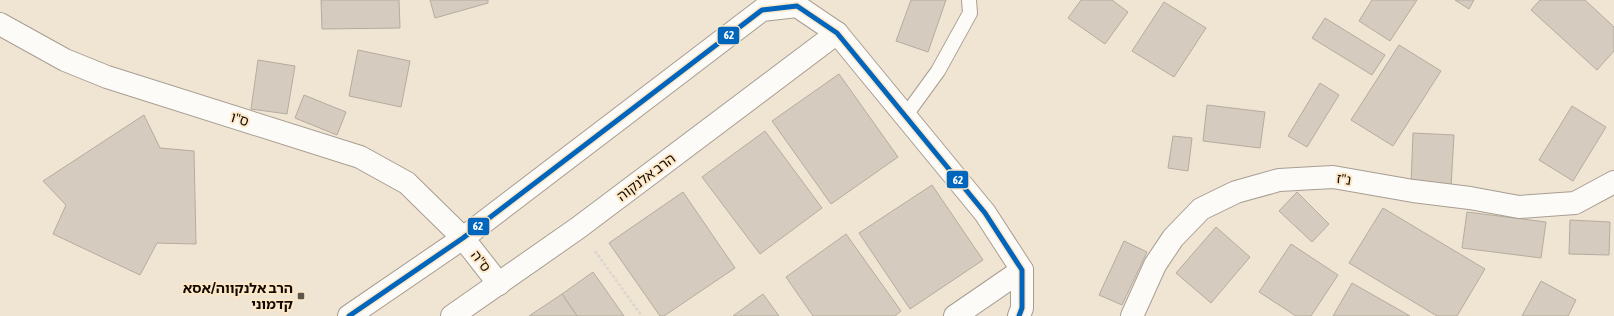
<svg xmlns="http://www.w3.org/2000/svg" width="1614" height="316" font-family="'Asap Condensed','Noto Sans Hebrew',sans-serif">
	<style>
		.building { fill: #d5cbbe; stroke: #b5ac9f }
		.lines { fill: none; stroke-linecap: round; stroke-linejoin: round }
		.service-casing { stroke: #a79e92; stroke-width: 16 }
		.minor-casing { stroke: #a79e92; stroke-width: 24 }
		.path { stroke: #dad6d0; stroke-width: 2.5; stroke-dasharray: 3 2; stroke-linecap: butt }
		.service { stroke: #fdfbf8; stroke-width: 14 }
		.minor { stroke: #fdfbf8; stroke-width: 22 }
		.bus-1-casing { stroke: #fde7c6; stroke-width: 8 }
		.bus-1 { stroke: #0065bd; stroke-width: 5 }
		.poi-dot { fill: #5f564b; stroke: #fde7c6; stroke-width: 1.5 }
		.labels { text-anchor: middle; stroke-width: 4; stroke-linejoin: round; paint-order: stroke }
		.street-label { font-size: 14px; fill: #110a02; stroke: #fde7c6 }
		.poi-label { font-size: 14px; font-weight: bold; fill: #110a02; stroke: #fde7c6; text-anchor: end }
		.line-badge { stroke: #fde7c6; stroke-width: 1.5 }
		.badge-label { font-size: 11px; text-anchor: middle; font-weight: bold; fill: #fff }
	</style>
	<rect width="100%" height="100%" fill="#f0e4d3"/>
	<g class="building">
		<path d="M321 0H399L400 28 322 29Z"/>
		<path d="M430 0H488V3L435 18Z"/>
		<path d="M911 0H946L928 52 896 41Z"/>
		<path d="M1081 0H1112L1128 12 1105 44 1068 18Z"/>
		<path d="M1372 0H1417L1390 41 1359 21Z"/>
		<path d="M1455 0H1474L1469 9Z"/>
		<path d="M1540 0H1585L1614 27V51L1597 70 1531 10Z"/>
		<path d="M1164 2 1206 28 1174 77 1132 51Z"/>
		<path d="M1325 18 1385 55 1372 75 1312 38Z"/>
		<path d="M1399 45 1441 71 1393 146 1351 120Z"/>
		<path d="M358 50 410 61 401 107 349 96Z"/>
		<path d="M258 60 295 66 287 114 251 109Z"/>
		<path d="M839 74 898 157 831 204 772 121Z"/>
		<path d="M1320 83 1339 95 1307 147 1288 136Z"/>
		<path d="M304 95 346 112 337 135 295 118Z"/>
		<path d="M1207 105 1265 112 1260 148 1203 141Z"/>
		<path d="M1572 106 1606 127 1573 181 1539 160Z"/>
		<path d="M144 115 160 148 194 151 196 244 157 243 140 275 53 234 66 205 43 181Z"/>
		<path d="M765 131 822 208 760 254 702 177Z"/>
		<path d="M1413 133 1454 135 1451 187 1411 185Z"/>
		<path d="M1173 136 1192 138 1188 171 1168 168Z"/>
		<path d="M932 185 983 260 910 309 859 233Z"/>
		<path d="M683 192 735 268 664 316H660L609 243Z"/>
		<path d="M1297 192 1329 224 1312 242 1279 211Z"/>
		<path d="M1383 208 1485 269 1457 316H1437L1349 263Z"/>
		<path d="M1467 212 1546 222 1541 258 1462 248Z"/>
		<path d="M1570 220 1610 222 1609 255 1569 254Z"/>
		<path d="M1216 227 1250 257 1211 303 1176 273Z"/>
		<path d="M846 234 901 311 895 316H813L786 277Z"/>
		<path d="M1124 241 1147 252 1122 305 1099 295Z"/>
		<path d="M1291 244 1338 275 1311 316H1296L1259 292Z"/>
		<path d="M593 272 624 316H577L562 294Z"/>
		<path d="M1541 281 1576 300 1568 316H1522Z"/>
		<path d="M1352 283 1410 316H1333Z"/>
		<path d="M562 294 577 316H529Z"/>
		<path d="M763 294 779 316H733Z"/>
	</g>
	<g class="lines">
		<defs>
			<path id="service" d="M906 115 938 71 970 13 969 0"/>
			<g id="minor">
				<path d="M0 24 65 60 107 77 360 157 407 183 463 238 499 284"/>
				<path d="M349 316 463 238 762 10 797 6 837 33 985 213 1022 270V308L1019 316"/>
				<path d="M452 316 578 228 837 33"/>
				<path d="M955 316 1022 270"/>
				<path d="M1132 316 1155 265 1173 238 1201 209 1236 192 1279 180 1333 177 1413 191 1470 198 1519 207 1575 203 1614 182"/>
			</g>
		</defs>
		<use href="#service" class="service-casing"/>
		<use href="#minor" class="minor-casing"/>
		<path class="path" d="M595 251 642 316"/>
		<use href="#service" class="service"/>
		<use href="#minor" class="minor"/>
		<defs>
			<path id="bus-1" d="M349 316 463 238 762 10 797 6 837 33 985 213 1022 270V308L1019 316"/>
		</defs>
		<use href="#bus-1" class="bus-1-casing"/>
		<use href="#bus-1" class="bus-1"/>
	</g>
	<rect class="poi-dot" x="297" y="292" width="8" height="8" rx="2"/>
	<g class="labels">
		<g class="street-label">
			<text transform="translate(240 119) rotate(17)" y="5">ס"ו</text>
			<text transform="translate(646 177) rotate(-37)" y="5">הרב אלנקוה</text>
			<text transform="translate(1344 179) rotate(9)" y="5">נ"ז</text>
			<text transform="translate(481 261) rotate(52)" y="5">ס"ה</text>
		</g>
		<g class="poi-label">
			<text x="293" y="293">הרב אלנקווה/אסא<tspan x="293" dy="16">קדמוני</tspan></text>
		</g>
	</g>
	<g class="line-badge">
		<rect x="717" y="26" width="23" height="19" rx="4" fill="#0065bd"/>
		<rect x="946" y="170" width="23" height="19" rx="4" fill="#0065bd"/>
		<rect x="467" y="217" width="23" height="19" rx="4" fill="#0065bd"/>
	</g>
	<g class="badge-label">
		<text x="729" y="39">62</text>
		<text x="958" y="184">62</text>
		<text x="478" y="230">62</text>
	</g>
</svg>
